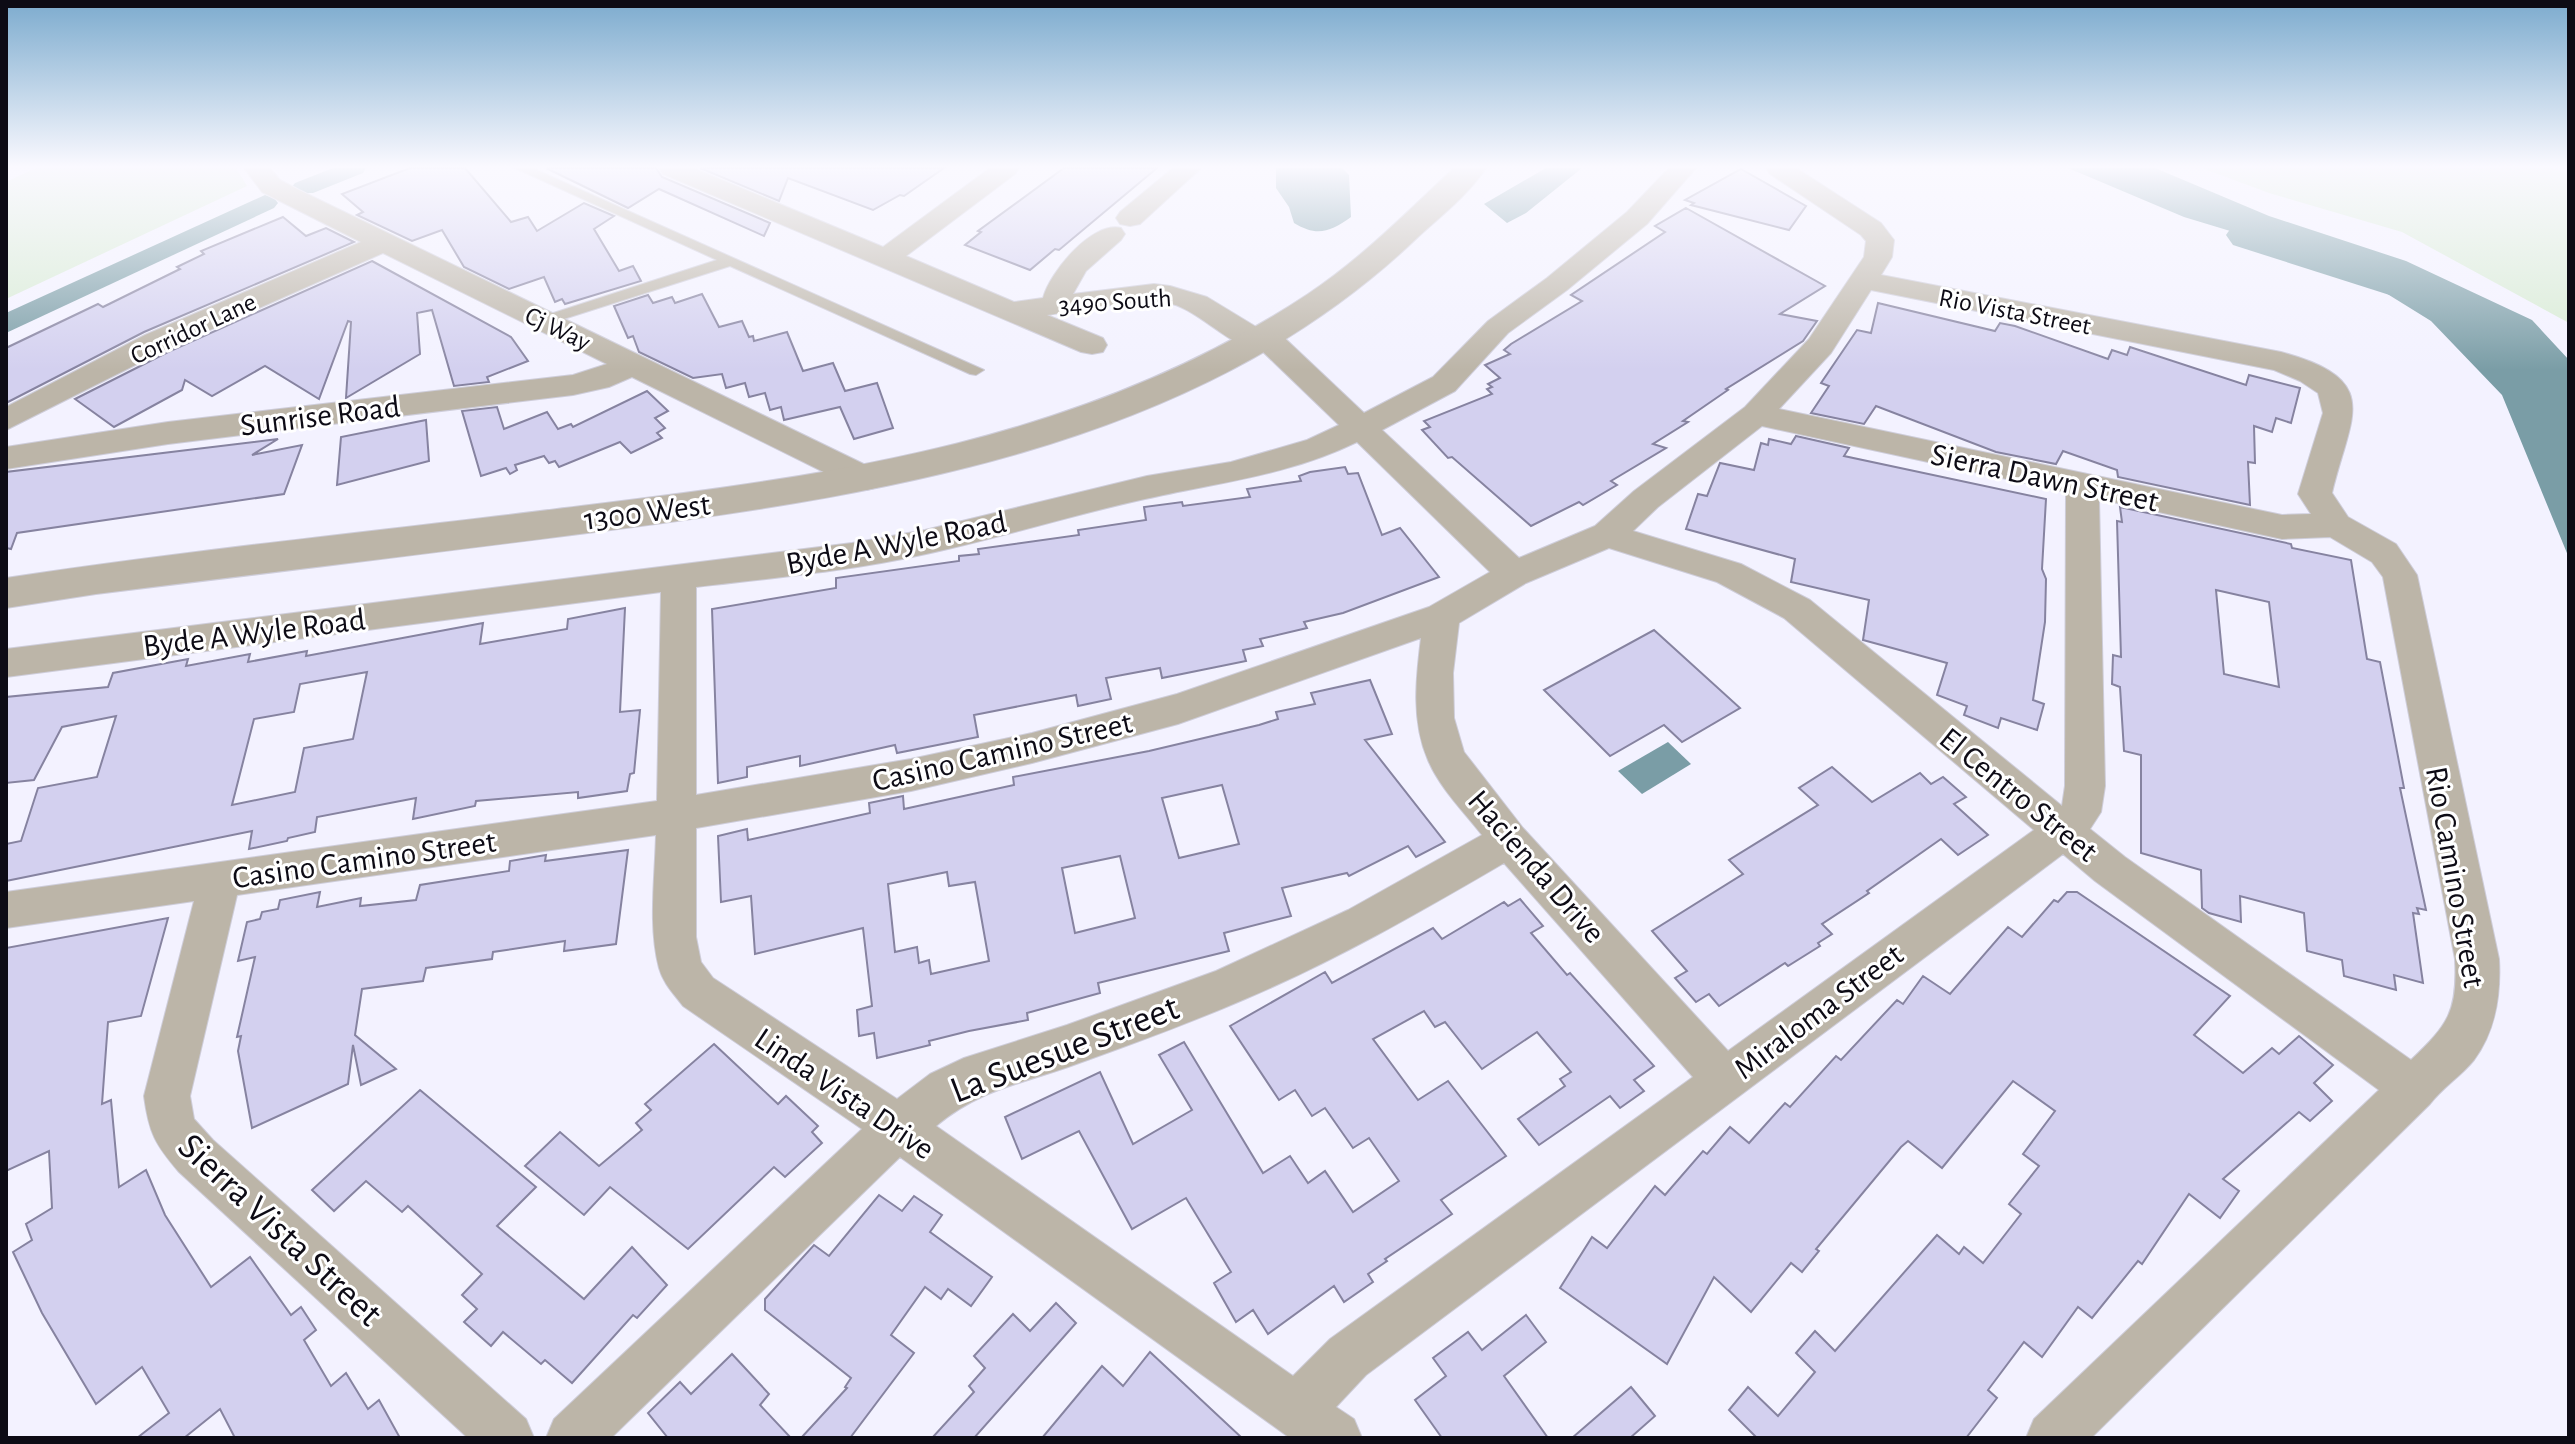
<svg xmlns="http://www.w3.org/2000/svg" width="2575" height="1444" font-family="'Alegreya Sans',sans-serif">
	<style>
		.green { fill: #d7ebd3 }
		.water { fill: #7a9da6 }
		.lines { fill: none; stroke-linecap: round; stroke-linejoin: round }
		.canal { fill: #7a9da6; fill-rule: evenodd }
		.river { fill: #7a9da6; fill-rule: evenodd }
		.building { fill: #d3d0ef; stroke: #8683a0; stroke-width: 2; fill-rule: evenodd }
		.service-casing { stroke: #cecdda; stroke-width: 2 }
		.minor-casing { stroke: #cecdda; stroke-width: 2 }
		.tertiary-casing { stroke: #cecdda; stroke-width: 2 }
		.service { fill: #bcb5a8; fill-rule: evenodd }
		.minor { fill: #bcb5a8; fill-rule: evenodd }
		.tertiary { fill: #bcb5a8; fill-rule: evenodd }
		.labels { text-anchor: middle; stroke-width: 6; stroke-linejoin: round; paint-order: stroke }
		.far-street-label { font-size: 26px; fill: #0d0b15; stroke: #fff }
		.street-label { font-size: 32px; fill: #0d0b15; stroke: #fff }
		.near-street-label { font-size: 38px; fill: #0d0b15; stroke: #fff }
	</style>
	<rect width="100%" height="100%" fill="#f3f2ff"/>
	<g class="green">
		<path d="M36 168H236L247 186 6 299V182Z"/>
		<path d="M2202 168H2552L2569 172V323L2402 232 2269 193Z"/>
	</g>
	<g class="water">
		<path d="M1276 168H1342L1349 175 1351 217C1330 232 1317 237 1294 223L1289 207 1276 188Z"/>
		<path d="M1546 168H1582L1526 213 1507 223 1484 204Z"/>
		<path d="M2068 168H2155L2269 216 2406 261 2532 320 2569 360V558L2502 395 2431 321 2339 264 2184 217Z"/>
		<path d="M1668 742 1691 764 1642 794 1618 771Z"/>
	</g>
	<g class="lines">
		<g class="canal">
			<path d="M333 168H366L363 173 313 193H295L291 188 295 183Z"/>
			<path d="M265 195 274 198 278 203 274 208 6 333V313Z"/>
		</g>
		<path class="river" d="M2249 221 2438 281 2445 291 2438 301 2421 305 2233 245 2226 235 2233 225Z"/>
	</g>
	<g class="building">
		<path d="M410 168H465L511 222 528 217 537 231 584 203 614 216 594 229 619 271 633 266 641 281 565 304 562 299 555 302 544 277 509 289 464 267 442 230 412 241 357 215 363 212 342 194Z"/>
		<path d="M546 168H656L662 177 770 223 764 236 659 189 628 208Z"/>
		<path d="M700 168H944L904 196 900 195 873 210 788 178 779 201Z"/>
		<path d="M1064 168H1157L1059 250 1055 249 1030 270 965 245 981 232 978 231Z"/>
		<path d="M1741 169 1806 206 1789 230 1691 205 1694 203 1685 200Z"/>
		<path d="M1686 208 1825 286 1780 314 1817 321 1803 341 1726 389 1728 390 1683 421 1688 422 1653 444 1666 448 1611 481 1617 485 1583 505 1579 502 1531 526 1452 457 1448 458 1422 430 1430 427 1424 421 1492 394 1487 389 1492 387 1488 384 1500 378 1485 365 1510 354 1504 350 1511 344 1582 301 1571 295 1665 232 1655 226Z"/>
		<path d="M283 217 306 236 326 228 354 242 144 332 6 403V348L98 304 103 307 180 269 177 267 204 254 201 251Z"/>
		<path d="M372 261 511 337 528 361 487 377 489 382 454 386 432 310 417 313 420 354 346 398 351 322 348 321 319 399 265 366 212 396 185 380 182 390 114 427 75 399 168 352Z"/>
		<path d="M702 294 719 327 742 321 749 337 753 336 754 341 787 332 803 371 833 363 845 391 877 383 893 428 854 439 840 407 784 420 781 407 770 410 765 393 749 397 745 383 726 388 722 374 693 378 639 352 633 336 628 338 614 306 648 295 653 303 672 297 675 303Z"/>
		<path d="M1878 303 1995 331 2000 323 2015 326 2108 359 2112 350 2127 355 2130 347 2246 385 2249 375 2300 388 2291 423 2276 418 2272 432 2254 426 2255 463 2248 462 2250 505 2118 477 2117 470 2063 451 2056 464 1996 452 1876 406 1864 424 1811 413 1829 386 1821 383 1857 330 1871 333Z"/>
		<path d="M647 391 668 411 655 418 665 428 657 433 662 438 631 453 620 442 559 467 555 461 549 463 544 456 515 465 517 470 510 474 506 468 481 476 462 411 497 407 504 429 547 412 558 429 571 424 573 427Z"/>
		<path d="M426 420 429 461 337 485 341 437Z"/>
		<path d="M1796 436 1849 448 1844 456 2046 499 2042 569 2046 579 2045 622 2033 700 2044 704 2037 730 2001 718 1998 728 1964 715 1967 706 1937 695 1947 663 1863 640 1869 600 1791 582 1795 559 1686 529 1698 494 1707 496 1720 463 1754 470 1761 443 1768 445 1769 439 1791 444Z"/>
		<path d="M278 439 252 455 302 445 284 494 17 533 11 549 6 548V472Z"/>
		<path d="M1345 467 1348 474 1358 473 1382 535 1400 528 1439 577 1343 613 1304 622 1307 628 1260 639 1263 646 1243 650 1246 661 1162 678 1160 668 1106 678 1111 699 1078 706 1076 695 974 715 978 737 897 753 895 745 800 766V756L747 767V777L718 783 712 609 836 588V578L959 561V556L979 554 978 549 1079 535 1078 530 1146 520 1144 507 1182 502 1183 506 1250 497 1247 489 1301 481 1299 476 1310 472Z"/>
		<path d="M2120 507 2291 544 2292 548 2351 560 2367 659 2380 662 2404 788H2400L2426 910 2417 908 2419 914 2413 913 2423 983 2394 975 2396 990 2344 976 2342 960 2307 951 2304 913 2240 896 2241 922 2209 913 2202 908 2201 870 2141 853V755L2124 751 2120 687 2112 684 2113 655 2121 657 2117 521 2122 522ZM2216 590 2269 602 2279 687 2224 674Z"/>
		<path d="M625 608 620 712 640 710 634 773 630 774 627 791 578 798V792L476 801 475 806 413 819 416 798 317 817 315 832 288 838 287 841 249 849 252 831 6 881V844L21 841 38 788 97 777 116 716 62 727 34 780 6 783V697L108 687 113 673 188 659 186 666 250 654 248 662 307 651 306 656 483 623 480 644 567 629 568 619ZM367 672 353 739 304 748 295 792 232 805 254 719 294 712 300 684Z"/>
		<path d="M1654 630 1740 708 1682 742 1664 725 1610 756 1544 690Z"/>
		<path d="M1370 680 1392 734 1365 740 1445 842 1416 857 1408 846 1349 876 1347 873 1282 888 1291 916 1224 933 1229 951 1098 983 1100 993 1027 1013 1028 1020 969 1031 929 1041 930 1045 877 1058 874 1033 859 1036 857 1010 872 1006 863 928 755 954 751 896 721 902 718 836 747 829 748 840 870 813 869 803 903 796 904 809 1014 785 1013 777 1149 751 1259 725 1278 719 1276 712 1315 704 1311 693ZM1222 785 1239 844 1179 858 1162 798ZM1120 856 1135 918 1075 933 1062 868ZM947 872 949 886 975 882 989 961 931 974 929 960 919 963 917 947 895 952 888 884Z"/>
		<path d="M1832 767 1872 802 1920 773 1931 784 1943 777 1966 797 1954 804 1988 835 1958 855 1941 839 1867 891 1869 893 1822 924 1832 934 1818 943 1820 946 1788 966 1785 963 1719 1006 1709 994 1696 1002 1675 978 1687 971 1652 931 1743 874 1729 860 1818 805 1799 788Z"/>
		<path d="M628 850 616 944 564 951 565 941 493 952 492 959 426 968 423 981 362 989 355 1035 396 1069 361 1085 353 1045 348 1084 252 1128 238 1051 241 1036 237 1037 255 957 238 961 247 922 260 919 262 912 278 909 280 900 320 892 317 907 361 898 360 906 416 900 420 885 509 871 510 861 546 855 545 861Z"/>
		<path d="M2067 892H2077L2230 996 2194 1035 2243 1073 2272 1048 2279 1054 2299 1036 2333 1065 2314 1083 2332 1101 2310 1121 2299 1112 2223 1179 2239 1191 2220 1218 2189 1194 2142 1264 2138 1261 2092 1318 2078 1307 2042 1357 2024 1342 1988 1390 1997 1398 1966 1438H1757L1729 1410 1748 1387 1778 1416 1815 1372 1796 1353 1815 1331 1835 1351 1937 1235 1959 1254 1964 1247 1983 1263 2021 1214 2009 1204 2039 1166 2023 1154 2055 1111 2013 1081 1942 1168 1908 1141 1901 1147 1816 1249 1819 1251 1802 1272 1791 1263 1751 1312 1714 1277 1667 1364 1560 1288 1592 1237 1607 1248 1655 1186 1665 1195 1703 1151 1707 1154 1730 1127 1749 1143 1785 1103 1790 1107 1836 1056 1841 1060 1897 1000 1903 1004 1923 976 1950 994 2008 927 2022 937 2054 900 2058 902Z"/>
		<path d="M1520 899 1543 926 1531 933 1567 975 1570 973 1654 1066 1634 1080 1644 1091 1620 1108 1610 1096 1539 1145 1518 1119 1565 1086 1560 1079 1571 1072 1537 1032 1482 1069 1445 1022 1435 1027 1424 1011 1373 1039 1418 1100 1448 1081 1506 1156 1441 1200 1452 1214 1385 1259 1387 1261 1368 1274 1373 1282 1344 1302 1334 1286 1268 1334 1253 1310 1236 1322 1214 1283 1231 1272 1186 1198 1132 1229 1079 1131 1022 1159 1005 1117 1100 1072 1133 1144 1192 1110 1159 1055 1184 1042 1263 1173 1290 1156 1308 1183 1325 1171 1353 1212 1399 1181 1369 1138 1353 1148 1325 1108 1312 1116 1295 1090 1279 1100 1230 1026 1325 972 1332 983 1433 928 1442 939 1504 902 1508 906Z"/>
		<path d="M168 918 141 1016 108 1022 102 1104 111 1100 119 1187 146 1170 165 1215 211 1287 250 1257 291 1315 301 1307 316 1330 304 1340 331 1386 346 1373 368 1409 379 1400 400 1438H235L220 1409 184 1438H137L169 1413 142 1367 96 1404 42 1313 13 1252 32 1240 26 1224 52 1208 49 1151 6 1171V948Z"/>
		<path d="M714 1044 778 1104 786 1096 818 1126 812 1132 822 1143 785 1177 774 1167 688 1249 610 1187 584 1215 525 1166 560 1132 599 1166 642 1130 636 1123 651 1110 645 1104Z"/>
		<path d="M420 1090 536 1187 497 1226 584 1299 632 1247 667 1285 637 1318 633 1315 572 1383 545 1360 541 1364 503 1332 491 1346 464 1322 477 1309 462 1295 482 1274 408 1206 402 1212 366 1181 334 1211 312 1190Z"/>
		<path d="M879 1195 902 1211 914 1196 942 1215 930 1232 992 1277 971 1306 948 1289 941 1299 925 1287 891 1335 914 1353 850 1438H801L847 1388 845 1387 851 1378 765 1310V1299L814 1245 829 1256Z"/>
		<path d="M1056 1303 1076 1323 974 1438H932L974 1392 969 1386 985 1368 974 1356 1013 1314 1030 1331Z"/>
		<path d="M1526 1315 1546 1342 1504 1376 1548 1438H1442L1415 1400 1446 1376 1433 1358 1468 1332 1482 1350Z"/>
		<path d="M1150 1352 1242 1438H1042L1102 1366 1123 1386Z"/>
		<path d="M732 1354 769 1394 760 1405 791 1438H668L648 1413 680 1382 691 1394Z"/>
		<path d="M1631 1387 1655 1416 1630 1438H1572Z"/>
	</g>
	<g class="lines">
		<defs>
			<path id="service" d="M515 168H532L984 370 976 375 970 374 730 266 548 324H538V318L717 260Z"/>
			<g id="minor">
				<path d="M244 168H270L280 180 299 190 878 471 882 479 878 487 866 490 854 487 632 377 609 387 573 395 168 444 6 469V447L168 422 573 375 607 364 383 253 167 349 6 430V407L145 335 361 242 262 192Z"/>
				<path d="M659 168H693L883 247 990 168H1019L1015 174 906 256 1014 302 1043 298C1050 272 1092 221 1121 228L1125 234 1121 240 1086 271 1073 294 1154 284 1170 286 1207 297 1258 328 1275 329 1364 413 1433 377 1488 321 1547 278 1627 212 1669 168H1696L1647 224 1567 290 1508 333 1455 391 1382 430 1519 558 1595 526 1634 491 1745 407 1809 339 1864 257 1866 241 1861 235 1770 174 1766 168H1796L1881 223 1894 240 1892 257 1881 275 2281 352C2385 380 2350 416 2332 493L2348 517 2396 544 2417 575 2499 959C2501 995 2496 1030 2474 1060 2461 1076 2442 1088 2430 1104L2091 1438H2026L2034 1419 2379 1090 2095 881 2063 854 1366 1375 1336 1407 1354 1419 1362 1438H1290L900 1157 611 1438H546L554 1419 862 1129 683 1006C674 994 663 983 659 968 648 926 655 878 656 835L237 895 190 1096 194 1119 213 1140 526 1419 534 1438H468L179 1172C155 1144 149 1133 144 1096L194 901 6 928V892L657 801 661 592 6 677V649L852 543 925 530 1147 476 1231 462 1307 440 1339 425 1260 349C1236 352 1200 311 1172 304 1143 296 1079 311 1047 315L1103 338 1107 345 1103 352 1092 354 1081 352 663 174ZM1871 290 2274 370 2300 381 2318 393 2323 413 2298 494 2311 514 2282 515 1779 409 1831 353ZM1762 426 2066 492 2065 786 2062 806 1810 600 1741 564 1633 531 1658 507ZM1357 442 1490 572 1429 607 1177 694 1032 733 911 759 696 795V587C773 578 851 571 926 554 999 538 1072 515 1145 499 1219 482 1287 476 1357 442ZM2099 499 2282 539 2330 537 2372 562 2383 577 2455 959C2458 1011 2448 1025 2411 1060L2125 857 2090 829 2101 812 2105 786ZM1609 548 1717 582 1784 618 2034 830 1728 1051 1523 828 1464 752 1454 718 1453 673 1459 623 1526 583ZM1421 638C1416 678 1411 721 1428 760 1439 787 1464 812 1482 835L1348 910 1216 971 1067 1025 964 1058 930 1074 897 1099 713 978 701 962 696 937V828L911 791 1032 763 1178 724ZM1504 863 1693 1077 1330 1339 1293 1376 936 1126C980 1090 1016 1085 1068 1067 1127 1046 1187 1024 1245 999 1335 961 1420 912 1504 863Z"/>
				<path d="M1173 168 1200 169 1140 224 1130 226 1120 224 1116 218 1120 212Z"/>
			</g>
			<path id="tertiary" d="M1454 168H1486C1469 194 1441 216 1418 237 1193 453 867 497 572 535 413 556 255 574 96 594L6 608V578C197 549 390 530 581 506 837 475 1088 440 1308 294 1362 258 1407 212 1454 168Z"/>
		</defs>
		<use href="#service" class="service-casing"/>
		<use href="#minor" class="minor-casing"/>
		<use href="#tertiary" class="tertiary-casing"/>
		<use href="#service" class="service"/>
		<use href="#minor" class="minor"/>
		<use href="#tertiary" class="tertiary"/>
	</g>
	<linearGradient id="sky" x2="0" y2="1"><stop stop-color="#7cabce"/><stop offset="0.45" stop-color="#faf9ff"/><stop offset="1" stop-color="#faf9ff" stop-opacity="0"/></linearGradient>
	<rect width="2575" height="370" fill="url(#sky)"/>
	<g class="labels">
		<g class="far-street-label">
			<text transform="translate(1115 301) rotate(-4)" y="9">3490 South</text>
			<text transform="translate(2015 311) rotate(11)" y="9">Rio Vista Street</text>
			<text transform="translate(193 328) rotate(-25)" y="9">Corridor Lane</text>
			<text transform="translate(558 328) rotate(26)" y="9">Cj Way</text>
		</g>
		<g class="street-label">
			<text transform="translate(320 415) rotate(-7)" y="11">Sunrise Road</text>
			<text transform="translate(2045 477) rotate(12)" y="11">Sierra Dawn Street</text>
			<text transform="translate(647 511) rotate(-7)" y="11">1300 West</text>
			<text transform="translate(896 542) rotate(-11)" y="11">Byde A Wyle Road</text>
			<text transform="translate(254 632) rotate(-7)" y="11">Byde A Wyle Road</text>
			<text transform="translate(1002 751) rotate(-13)" y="11">Casino Camino Street</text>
			<text transform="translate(2019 794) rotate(39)" y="11">El Centro Street</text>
			<text transform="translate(364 859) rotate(-8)" y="11">Casino Camino Street</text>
			<text transform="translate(1537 866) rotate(49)" y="11">Hacienda Drive</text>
			<text transform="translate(2456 877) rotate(80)" y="11">Rio Camino Street</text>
			<text transform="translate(1818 1011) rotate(-37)" y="11">Miraloma Street</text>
			<text transform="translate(845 1093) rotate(34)" y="11">Linda Vista Drive</text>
		</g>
		<g class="near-street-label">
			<text transform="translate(1064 1048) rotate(-21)" y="13">La Suesue Street</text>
			<text transform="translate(281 1229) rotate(43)" y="13">Sierra Vista Street</text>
		</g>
	</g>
	<rect width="2575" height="1444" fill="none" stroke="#0d0b15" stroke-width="16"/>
</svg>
